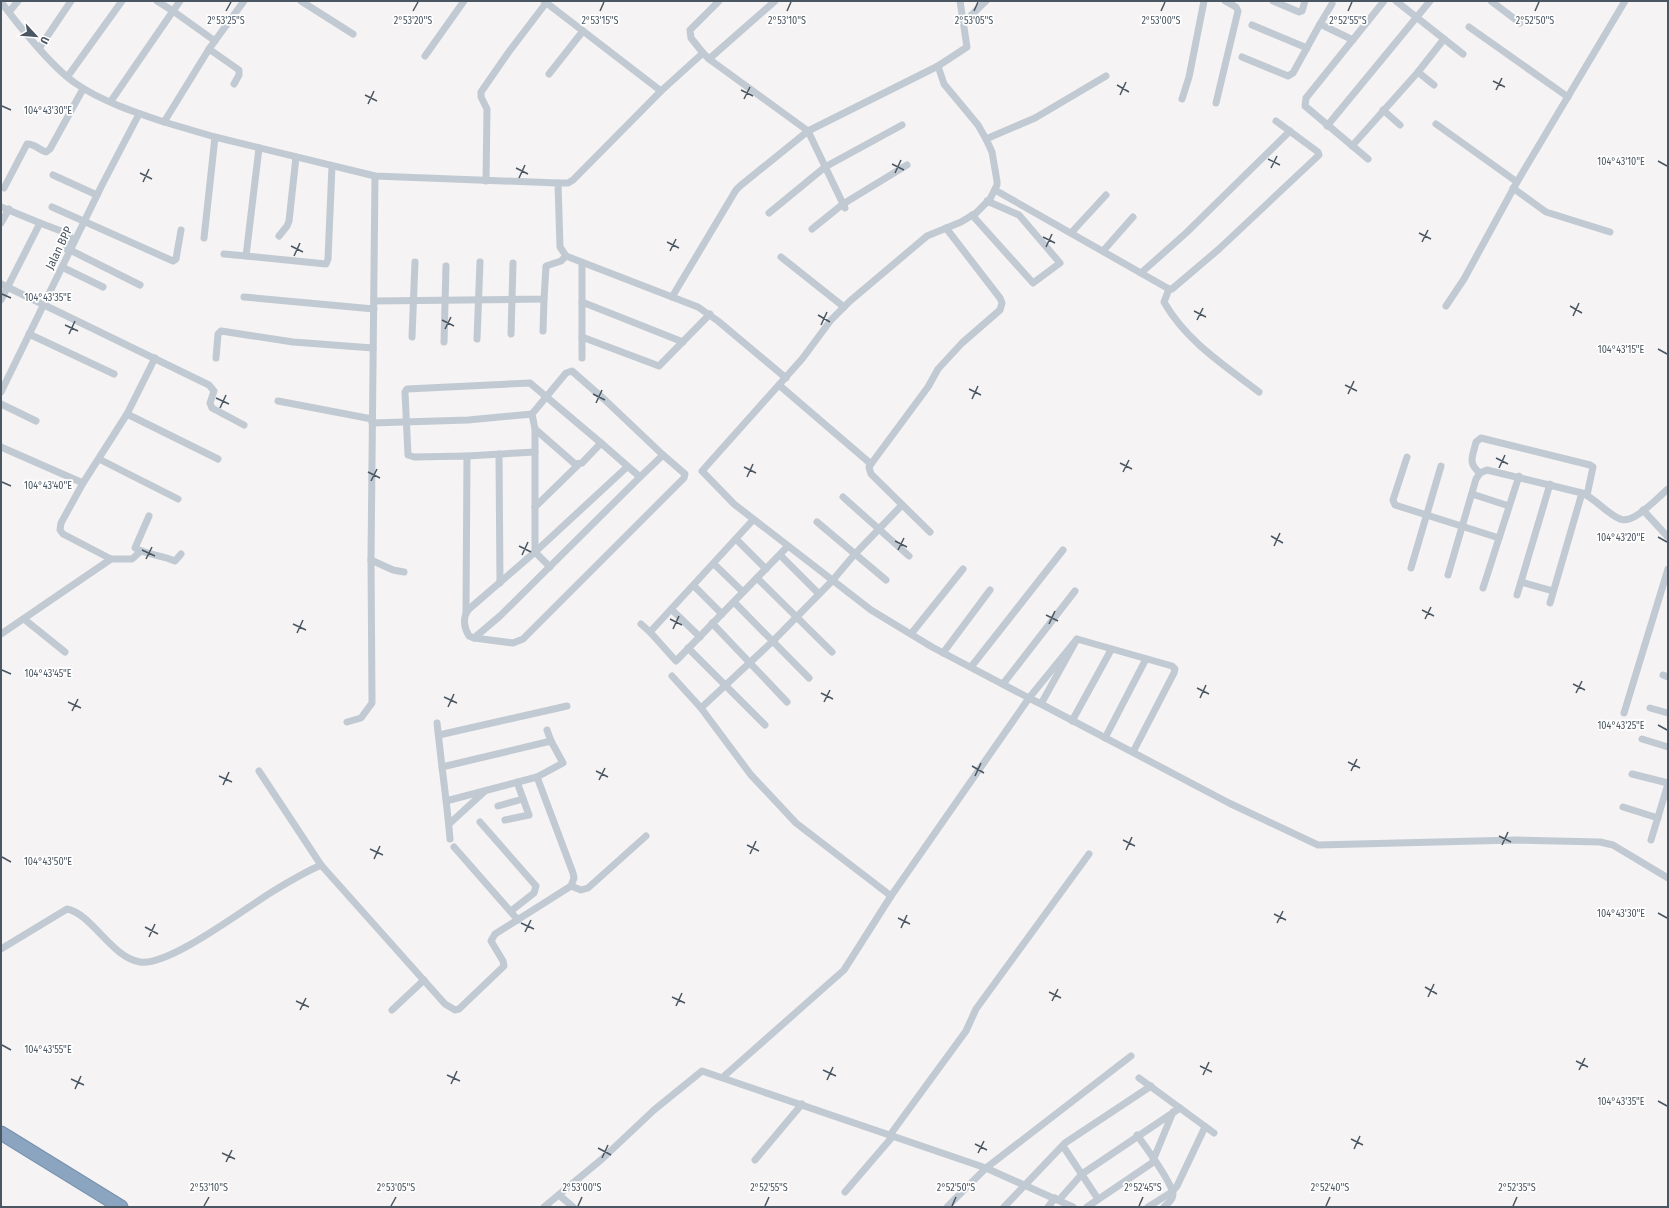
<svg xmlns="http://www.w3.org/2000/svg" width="1669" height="1208" font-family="'Fira Sans Condensed',sans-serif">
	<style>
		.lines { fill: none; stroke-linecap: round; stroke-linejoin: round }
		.highway-casing { stroke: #7690ad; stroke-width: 15 }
		.street { stroke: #c1cad2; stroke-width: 7 }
		.highway { stroke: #8ba5c1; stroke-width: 13 }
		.ticks { fill: none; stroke: #4a5661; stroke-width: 1.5 }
		.labels { text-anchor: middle; stroke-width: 3.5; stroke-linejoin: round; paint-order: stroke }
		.street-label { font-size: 12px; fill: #4a5661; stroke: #fff }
		.ticks-label { font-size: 10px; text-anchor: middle; fill: #4a5661; stroke: #fff; stroke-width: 3.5; stroke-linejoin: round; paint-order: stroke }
	</style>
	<rect width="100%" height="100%" fill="#f5f3f3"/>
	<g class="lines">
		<defs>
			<path id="highway" d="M1 1133 121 1207"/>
		</defs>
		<use href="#highway" class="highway-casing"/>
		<g class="street">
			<path d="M157 1 173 11 180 1"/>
			<path d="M301 1 353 34"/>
			<path d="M544 1 661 91"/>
			<path d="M1273 1 1299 12 1302 11 1305 1"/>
			<path d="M1396 1 1463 54"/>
			<path d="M1491 1 1520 23"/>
			<path d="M1 2C18 25 52 67 75 83 101 101 134 112 164 122L209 49 244 1"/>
			<path d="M9 12 18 1"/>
			<path d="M963 23 986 1"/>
			<path d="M1320 24 1332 4"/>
			<path d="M1252 25 1307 48"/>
			<path d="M1469 27 1568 97"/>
			<path d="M40 47 71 1"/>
			<path d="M209 49 239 70V75L234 84"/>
			<path d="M703 53 691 38 690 30 719 1"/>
			<path d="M425 56 464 1"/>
			<path d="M1242 57 1288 76 1293 73 1320 24 1353 40"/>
			<path d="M709 59 775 1"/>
			<path d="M1418 72 1434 85"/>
			<path d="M549 74 583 31"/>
			<path d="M68 76 122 1"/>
			<path d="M1182 99 1189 77 1204 1"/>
			<path d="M111 101 173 11 215 41"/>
			<path d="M1216 103 1238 11 1236 7 1225 1"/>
			<path d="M1383 110 1400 125"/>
			<path d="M164 122 215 137 375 176 558 183 560 247 566 256 698 307 718 321 786 378"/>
			<path d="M1436 124 1517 182"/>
			<path d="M1327 126 1430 1"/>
			<path d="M986 139 1035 118 1106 76"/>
			<path d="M1352 146 1418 72 1444 39"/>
			<path d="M259 148 246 256 326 264 328 259 332 166"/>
			<path d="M1368 159 1305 106 1306 98 1384 1"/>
			<path d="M53 175 97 195"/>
			<path d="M486 181 487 109 481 97V92L508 53 546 3"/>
			<path d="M558 183H568L573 180 661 91 703 53 709 59 808 131 845 208"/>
			<path d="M4 188 27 144C34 143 39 150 46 152L50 149 83 89"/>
			<path d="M1513 188 1546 212 1610 232"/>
			<path d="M995 190 1169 289H1172L1219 249 1319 155 1318 152 1276 121"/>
			<path d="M1 207 40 223 1 300"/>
			<path d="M52 207 173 261 176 259 181 230"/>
			<path d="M769 213 825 167 902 125"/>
			<path d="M972 215 1033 283 1060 263 1019 215 987 201"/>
			<path d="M1 223 9 209"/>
			<path d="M40 223 69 234 70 237 66 249"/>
			<path d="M812 229 843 204 907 165"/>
			<path d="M1071 233 1106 195"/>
			<path d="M279 236 287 226 289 221 296 157"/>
			<path d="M204 238 215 137"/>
			<path d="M70 250 140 285"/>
			<path d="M1103 251 1133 217"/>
			<path d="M224 254 246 256"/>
			<path d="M781 257 844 307"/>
			<path d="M582 263V358"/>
			<path d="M62 267 103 287"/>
			<path d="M1141 273 1186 233 1290 131"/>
			<path d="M1 284 209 385 214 391 210 403 212 408 244 425"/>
			<path d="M1169 289 1164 302C1186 341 1224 365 1259 392"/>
			<path d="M244 297 374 309"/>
			<path d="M672 297 736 190 740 186 808 131 938 66 967 47 960 1"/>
			<path d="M374 301 544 299 546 266 561 261 566 256"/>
			<path d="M582 302 683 342"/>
			<path d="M1446 306 1464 279 1517 182 1625 1"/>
			<path d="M543 331 544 299"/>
			<path d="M29 334 114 374"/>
			<path d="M511 334 513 263"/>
			<path d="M412 337 415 262"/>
			<path d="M582 337 659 366 710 314"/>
			<path d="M477 339 480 262"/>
			<path d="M444 342 446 266"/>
			<path d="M155 358 127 414 218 459"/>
			<path d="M216 358 218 334 221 331 293 342 373 348"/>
			<path d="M779 385 871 464 928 387 938 369 962 343 1000 310 1002 303 1000 298 946 228"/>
			<path d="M1 392 102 185 139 114"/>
			<path d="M278 401 372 419"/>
			<path d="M1 404 36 421"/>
			<path d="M532 414 566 373 572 371 605 400 663 455"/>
			<path d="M372 423 468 420 532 414 535 429 575 464 582 463 601 443 640 477 663 455 685 474 684 478 523 639 513 643 474 638"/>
			<path d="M535 429V552L550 567"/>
			<path d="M1 447 83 483 61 523 60 530 63 534 111 559H132L141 551"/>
			<path d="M499 454 500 583"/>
			<path d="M467 456 535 452"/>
			<path d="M1407 457 1393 500 1395 505 1499 538"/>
			<path d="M99 459 178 499"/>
			<path d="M871 464 869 467 871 474 930 532"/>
			<path d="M627 467 535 552 469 609C462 617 464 628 469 636L474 638 500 616 640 477"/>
			<path d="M1480 473C1467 463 1473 456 1476 442L1481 438 1590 465 1593 467 1587 495"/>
			<path d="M83 483 127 414"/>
			<path d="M1472 494 1509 506"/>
			<path d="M843 497 909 556"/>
			<path d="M535 507 578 465"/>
			<path d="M1643 510 1668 537"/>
			<path d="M149 516 135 548C147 555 162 555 175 561L181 554"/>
			<path d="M753 520 650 632 676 661 787 547"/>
			<path d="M817 522 886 580"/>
			<path d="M736 539 766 569"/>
			<path d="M780 555 819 594"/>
			<path d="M371 560 393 570 404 572"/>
			<path d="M714 564 743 592"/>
			<path d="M1411 568 1441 466"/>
			<path d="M1448 575 1476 479 1480 473 1487 470 1582 493C1596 499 1606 513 1620 519 1633 525 1658 497 1668 489"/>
			<path d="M757 578 832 652"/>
			<path d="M1521 582 1553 591"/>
			<path d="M694 586 722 614"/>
			<path d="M1483 588 1519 476"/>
			<path d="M1517 595 1550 484"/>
			<path d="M734 602 809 678"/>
			<path d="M1550 603 1582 493"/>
			<path d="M672 610 700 637"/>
			<path d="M466 612 467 456 414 457 408 455 405 392 407 389 530 383 601 443"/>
			<path d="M24 619 65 652"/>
			<path d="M712 623 787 702"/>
			<path d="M641 624 650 632"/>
			<path d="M1 634 111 559"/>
			<path d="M911 634 963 569"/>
			<path d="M1077 639 1172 666 1175 669 1174 673 1133 752"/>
			<path d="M688 648 765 725"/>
			<path d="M943 653 990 590"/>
			<path d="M971 667 1063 550"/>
			<path d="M1663 675 1668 677"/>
			<path d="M672 676 701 708 773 641 832 581 854 555 902 505"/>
			<path d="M1003 684 1075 591"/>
			<path d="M1041 704 1077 639 1029 698 1041 704 1229 803 1318 845 1516 840 1600 842 1613 845 1668 878"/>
			<path d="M701 708 751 775 796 823 891 896"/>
			<path d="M1650 708 1668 713"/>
			<path d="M1624 713 1668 569"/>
			<path d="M1072 721 1111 650"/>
			<path d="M347 722 361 718 372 703 371 558 375 176"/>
			<path d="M437 723 442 767"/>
			<path d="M547 730 551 741"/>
			<path d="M439 735 567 706"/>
			<path d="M1105 738 1146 659"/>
			<path d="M1642 739 1668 747"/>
			<path d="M259 771 321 865"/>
			<path d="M1632 774 1668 783"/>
			<path d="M446 801 537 777 563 763 551 741 442 767C445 791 448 815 450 839"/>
			<path d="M498 806 523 799"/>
			<path d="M1623 807 1658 818"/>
			<path d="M505 820 529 815 517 782"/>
			<path d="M480 822 536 886 534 893 511 911"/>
			<path d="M449 824 484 792"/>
			<path d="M1651 840 1668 784"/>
			<path d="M454 847 518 920"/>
			<path d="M571 886 581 890 588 888 646 836"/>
			<path d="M1 949 67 909C92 914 111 957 140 962 169 967 248 906 275 890 290 881 305 872 321 865L445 1004 455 1010 459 1009 504 966 503 961 491 941 495 934 571 886 574 878 573 873 537 777"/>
			<path d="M392 1010 424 980"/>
			<path d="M723 1077 844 970 891 896 1029 698 932 647 871 610 734 504 702 471 802 359 831 320 850 301 927 236 961 222 976 213 990 199 997 185V181L992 152 986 139 978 125 944 84 938 66"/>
			<path d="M1139 1078 1214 1133"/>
			<path d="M890 1135 966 1031 976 1009 1089 854"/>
			<path d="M1137 1135C1145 1146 1172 1183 1173 1194 1173 1200 1168 1203 1164 1207"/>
			<path d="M1063 1146 1098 1199"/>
			<path d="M755 1160 802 1104"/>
			<path d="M845 1192 893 1136"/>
			<path d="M559 1195 573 1207"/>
			<path d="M1059 1200 1082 1174 1180 1108"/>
			<path d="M544 1207 602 1159 654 1110 702 1071 986 1168 1073 1207"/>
			<path d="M947 1207 986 1168 1131 1056"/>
			<path d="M1004 1207 1065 1143 1151 1086"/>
			<path d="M1048 1207 1055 1198"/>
			<path d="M1087 1207 1152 1163 1173 1112"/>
			<path d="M1148 1207 1172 1192 1177 1186 1205 1127"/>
		</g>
		<use href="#highway" class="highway"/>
	</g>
	<path class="ticks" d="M226 11 231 2M413 11 418 2M600 11 604 2M787 11 791 2M974 11 978 2M1161 11 1165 2M1348 11 1352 2M1535 11 1539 2M1493 81 1505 87M1117 85 1129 92M741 90 753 96M1496 90 1502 78M365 95 377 101M1120 95 1126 82M744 99 750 87M368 104 374 91M2 106 11 110M1268 159 1280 165M1658 161 1667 166M892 164 904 170M516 168 528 174M1271 168 1277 156M140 173 152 179M895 173 901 160M519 178 525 165M143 182 149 169M1419 233 1431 239M1043 237 1055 243M667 242 679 248M1422 242 1428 230M291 246 303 252M1046 247 1052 234M670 251 676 239M294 256 300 243M2 294 11 298M1570 306 1582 313M1194 311 1206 317M818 315 830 322M1573 316 1579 303M442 320 454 326M1197 320 1203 308M65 325 78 331M821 325 827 312M445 329 451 317M69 334 75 321M1658 349 1667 354M1345 385 1357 391M969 389 981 395M593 394 605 400M1348 394 1354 381M216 398 229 404M972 399 978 386M596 403 602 390M220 408 226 395M1496 458 1508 464M1120 463 1132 469M744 467 756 473M1499 468 1505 455M368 472 380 478M1123 472 1129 460M747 477 753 464M371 481 377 469M2 482 11 486M1271 536 1283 543M1658 537 1667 542M895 541 907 547M519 546 531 552M1274 546 1280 533M142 550 155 556M898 550 904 538M522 555 528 542M146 559 152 547M1422 610 1434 616M1046 615 1058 621M670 619 682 625M1425 619 1431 607M293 624 306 630M1049 624 1055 611M673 629 679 616M297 633 303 620M2 670 11 674M1573 684 1585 690M1197 688 1209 694M821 693 833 699M1576 693 1582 681M444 697 457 703M1200 698 1206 685M68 702 81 708M824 702 830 690M448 707 454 694M72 711 78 699M1658 725 1667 730M1348 762 1360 768M972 766 984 773M596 771 608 777M1351 771 1357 759M219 776 232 782M975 776 981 763M599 780 605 768M223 785 229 772M1499 836 1511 842M1123 840 1135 846M747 845 759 851M1502 845 1508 832M370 849 383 855M1126 850 1132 837M750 854 756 841M2 857 11 862M374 859 380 846M1658 913 1667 918M1274 914 1286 920M898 918 910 924M521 923 534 929M1277 923 1283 911M145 927 158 934M901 928 907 915M525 932 531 920M149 937 155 924M1425 987 1437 994M1049 992 1061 998M672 997 685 1003M1428 997 1434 984M296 1001 309 1007M1052 1001 1058 989M676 1006 682 993M300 1010 306 998M2 1045 11 1050M1576 1061 1588 1067M1200 1066 1212 1072M823 1070 836 1076M1579 1070 1585 1058M447 1075 460 1081M1203 1075 1209 1062M71 1079 84 1085M827 1080 833 1067M451 1084 457 1071M75 1089 81 1076M1658 1101 1667 1106M1351 1139 1363 1145M975 1144 987 1150M598 1148 611 1155M1354 1149 1360 1136M222 1153 235 1159M978 1153 984 1141M602 1158 608 1145M226 1162 232 1150M204 1206 209 1197M391 1206 396 1197M578 1206 582 1197M765 1206 769 1197M952 1206 956 1197M1139 1206 1143 1197M1326 1206 1330 1197M1513 1206 1517 1197"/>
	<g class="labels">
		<g class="street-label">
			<text transform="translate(59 248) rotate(-64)" y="4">Jalan BPP</text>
		</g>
	</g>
	<g class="ticks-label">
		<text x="226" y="24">2°53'25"S</text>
		<text x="413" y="24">2°53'20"S</text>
		<text x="600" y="24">2°53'15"S</text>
		<text x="787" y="24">2°53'10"S</text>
		<text x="974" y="24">2°53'05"S</text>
		<text x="1161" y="24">2°53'00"S</text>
		<text x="1348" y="24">2°52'55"S</text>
		<text x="1535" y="24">2°52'50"S</text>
		<text x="48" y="114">104°43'30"E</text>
		<text x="1621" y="165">104°43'10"E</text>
		<text x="48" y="301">104°43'35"E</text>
		<text x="1621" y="353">104°43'15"E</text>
		<text x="48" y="489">104°43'40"E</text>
		<text x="1621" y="541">104°43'20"E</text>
		<text x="48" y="677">104°43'45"E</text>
		<text x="1621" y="729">104°43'25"E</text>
		<text x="48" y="865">104°43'50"E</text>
		<text x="1621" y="917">104°43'30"E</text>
		<text x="48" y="1053">104°43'55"E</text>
		<text x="1621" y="1105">104°43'35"E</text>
		<text x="209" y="1191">2°53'10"S</text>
		<text x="396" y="1191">2°53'05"S</text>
		<text x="582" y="1191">2°53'00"S</text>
		<text x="769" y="1191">2°52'55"S</text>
		<text x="956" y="1191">2°52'50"S</text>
		<text x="1143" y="1191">2°52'45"S</text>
		<text x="1330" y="1191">2°52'40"S</text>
		<text x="1517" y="1191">2°52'35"S</text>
	</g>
	<rect width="1669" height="1208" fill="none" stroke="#4a5661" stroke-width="4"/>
	<g transform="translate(36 36) rotate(116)" stroke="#ffffff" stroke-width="3" paint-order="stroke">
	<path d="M0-3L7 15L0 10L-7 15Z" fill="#4a5661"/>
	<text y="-6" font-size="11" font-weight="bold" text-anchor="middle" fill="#4a5661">U</text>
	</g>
</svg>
